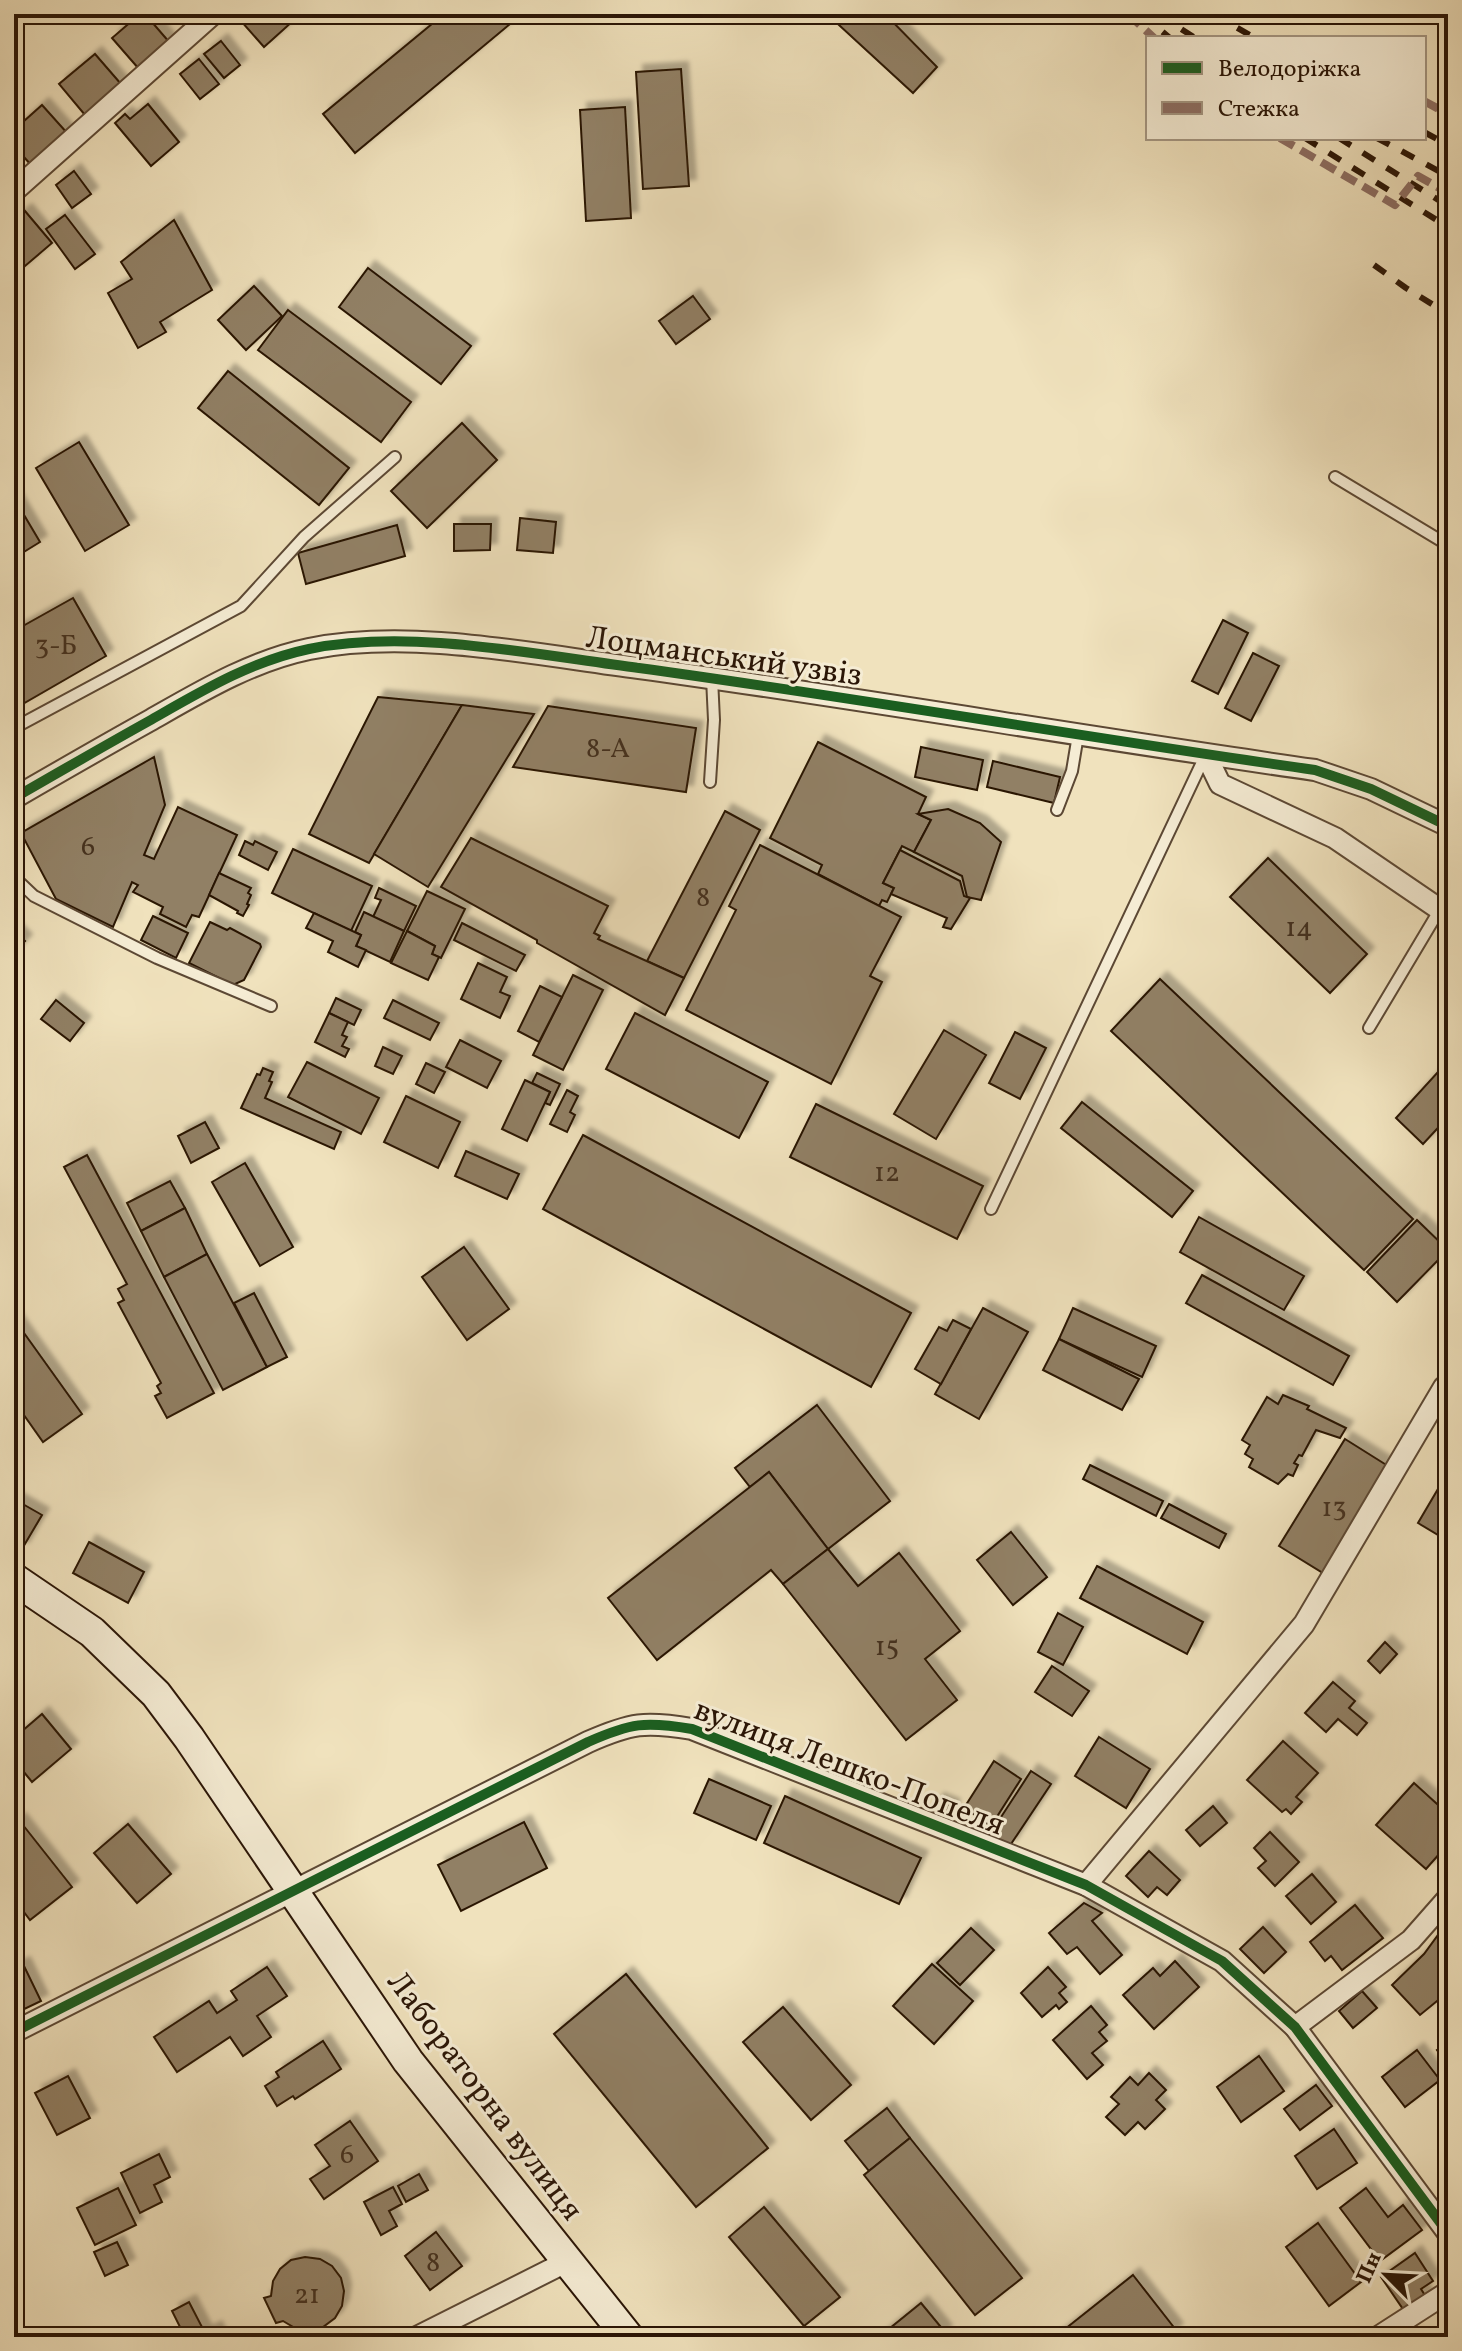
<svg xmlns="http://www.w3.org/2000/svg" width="1462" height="2351" font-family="Vollkorn,serif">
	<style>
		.building { fill: #918065; stroke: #2a1506; stroke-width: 2; filter: url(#shadow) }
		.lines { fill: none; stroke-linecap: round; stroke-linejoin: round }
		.lane-casing { stroke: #5c4834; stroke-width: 14 }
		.street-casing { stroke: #5c4834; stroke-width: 24 }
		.secondary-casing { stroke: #2a1506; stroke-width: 34 }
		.lane { stroke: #f5ecd4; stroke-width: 10 }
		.street { stroke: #f5ecd4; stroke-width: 20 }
		.secondary { stroke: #f5ecd4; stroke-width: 30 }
		.rail { stroke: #2a1506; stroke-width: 6; stroke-dasharray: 14 14; stroke-linecap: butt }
		.quiet { stroke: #8d6e63; stroke-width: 8; stroke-dasharray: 16 8; stroke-linecap: butt }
		.cycleway-casing { stroke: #f5ecd4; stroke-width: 15 }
		.cycleway { stroke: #1b5e20; stroke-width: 10 }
		.labels { text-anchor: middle; stroke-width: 6; stroke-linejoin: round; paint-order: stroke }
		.number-label { font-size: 28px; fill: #44301e }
		.street-label { font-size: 32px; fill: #2a1506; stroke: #f5ecd4 }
	</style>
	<defs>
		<filter id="shadow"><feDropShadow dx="7" dy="-7" stdDeviation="2" flood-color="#0004"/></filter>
	</defs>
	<rect width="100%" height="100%" fill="#f0e2bd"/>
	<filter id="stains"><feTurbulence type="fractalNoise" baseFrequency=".0025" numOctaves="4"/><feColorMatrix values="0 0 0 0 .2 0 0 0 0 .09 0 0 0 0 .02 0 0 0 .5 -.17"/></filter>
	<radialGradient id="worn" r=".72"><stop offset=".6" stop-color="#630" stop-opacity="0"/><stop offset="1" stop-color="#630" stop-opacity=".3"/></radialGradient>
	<g class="building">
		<path d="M140 14H145L170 43 139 69 112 38Z"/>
		<path d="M248 14H287L293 21 264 47 241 21Z"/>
		<path d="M444 14H522L355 153 323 114Z"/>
		<path d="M827 14H885L937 67 913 93Z"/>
		<path d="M221 41 240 65 224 78 204 54Z"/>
		<path d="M95 54 121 84 85 115 59 84Z"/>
		<path d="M199 59 219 84 200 99 180 74Z"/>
		<path d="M681 69 689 186 643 189 636 72Z"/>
		<path d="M148 104 179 142 151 166 115 123 125 114 130 119Z"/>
		<path d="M42 105 68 134 32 166 14 146V130Z"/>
		<path d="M625 107 631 218 586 221 580 110Z"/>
		<path d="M74 171 91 194 72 208 56 185Z"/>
		<path d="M25 211 52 243 18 272 14 268V220Z"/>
		<path d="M65 215 95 254 75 269 46 229Z"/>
		<path d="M174 220 212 290 160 322 166 332 138 348 108 293 132 279 121 262Z"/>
		<path d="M368 268 471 346 441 384 339 307Z"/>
		<path d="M254 286 282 316 246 350 218 320Z"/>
		<path d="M693 296 710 319 676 344 659 321Z"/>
		<path d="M288 310 411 402 381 442 258 350Z"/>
		<path d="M228 371 349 468 319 505 198 408Z"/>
		<path d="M462 423 497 460 427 528 391 491Z"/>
		<path d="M79 442 129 525 85 551 36 468Z"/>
		<path d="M14 498 40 542 14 558Z"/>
		<path d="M520 518 556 522 553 553 517 550Z"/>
		<path d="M454 524H491L490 550 454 551Z"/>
		<path d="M397 525 405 556 306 584 298 553Z"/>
		<path d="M73 598 106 656 14 709V631Z"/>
		<path d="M1223 620 1248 633 1218 694 1192 681Z"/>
		<path d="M1253 653 1279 666 1251 721 1225 708Z"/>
		<path d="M378 697 462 705 369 863 309 834Z"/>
		<path d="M462 705 534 714 428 887 374 854Z"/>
		<path d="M548 706 696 728 686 792 513 767Z"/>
		<path d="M818 742 926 797 918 814 931 820 914 852 902 846 883 883 894 888 887 902 882 900 879 906 818 874 822 865 770 838Z"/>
		<path d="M921 747 983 760 977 790 915 777Z"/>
		<path d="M154 757 165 805 144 855 154 859 178 807 237 835 199 917 192 915 186 927 160 914 163 907 133 892 138 885 132 882 113 927 56 899 21 833Z"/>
		<path d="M993 761 1060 777 1054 803 987 787Z"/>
		<path d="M948 809 980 823 1001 842 981 900 967 897 962 876 914 852 931 820 918 814Z"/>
		<path d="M725 811 760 830 684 978 647 961Z"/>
		<path d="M471 838 608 906 594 933 600 936 598 939 684 978 665 1015 537 943V940L441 887Z"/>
		<path d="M245 841 253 845 255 841 277 852 268 870 239 855Z"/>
		<path d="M760 845 901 917 870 976 882 982 831 1084 686 1010 736 910 729 906Z"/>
		<path d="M293 849 372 886 351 931 272 893Z"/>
		<path d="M900 850 960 881 964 896 970 898 951 929 943 927 947 918 891 894 894 888 883 883Z"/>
		<path d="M1268 858 1367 954 1330 993 1230 897Z"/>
		<path d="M219 873 251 888 248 893 251 895 247 904 249 905 243 916 237 913 238 911 209 895Z"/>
		<path d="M379 888 416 906 404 931 373 917 381 900 375 898Z"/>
		<path d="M427 891 465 909 441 958 432 954 435 946 407 931Z"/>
		<path d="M364 912 404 931 390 962 356 946 361 935 355 932Z"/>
		<path d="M314 913 361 935 356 946 366 950 358 967 328 952 333 941 306 928Z"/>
		<path d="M153 916 188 933 176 958 141 940Z"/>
		<path d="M210 922 227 930 230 928 260 944 261 947 244 980 233 985 189 963Z"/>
		<path d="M462 923 525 955 516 971 454 940Z"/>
		<path d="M14 930 25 941 14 953Z"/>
		<path d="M407 931 435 946 432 954 439 957 428 980 391 963Z"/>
		<path d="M478 963 507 977 500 992 510 996 500 1018 461 999Z"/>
		<path d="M573 975 603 990 563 1070 533 1055Z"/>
		<path d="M1160 979 1413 1219 1364 1270 1111 1031Z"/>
		<path d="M540 986 562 997 539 1042 518 1031Z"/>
		<path d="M336 998 361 1010 354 1025 329 1013Z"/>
		<path d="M56 1000 84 1023 70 1041 41 1019Z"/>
		<path d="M393 1000 439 1023 430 1040 384 1018Z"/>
		<path d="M329 1013 348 1022 342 1035 347 1037 342 1046 349 1049 345 1057 315 1042Z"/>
		<path d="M635 1013 768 1082 739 1138 606 1069Z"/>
		<path d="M944 1030 986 1055 936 1139 894 1114Z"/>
		<path d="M1015 1032 1046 1048 1020 1099 989 1083Z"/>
		<path d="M460 1040 501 1061 487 1088 446 1067Z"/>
		<path d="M383 1047 402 1056 393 1074 375 1066Z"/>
		<path d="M1448 1061V1117L1423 1144 1396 1118Z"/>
		<path d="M307 1062 379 1098 361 1134 288 1097Z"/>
		<path d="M426 1063 445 1072 434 1093 416 1084Z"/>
		<path d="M263 1068 273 1072 269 1081 272 1082 265 1098 341 1132 334 1149 241 1108 257 1074 260 1075Z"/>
		<path d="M537 1073 560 1084 550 1105 545 1103 550 1092 532 1083Z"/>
		<path d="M525 1080 550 1092 527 1141 502 1129Z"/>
		<path d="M567 1090 578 1096 570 1112 575 1115 567 1132 550 1124Z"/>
		<path d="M406 1096 460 1122 438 1168 384 1142Z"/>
		<path d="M1082 1102 1193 1191 1172 1217 1061 1128Z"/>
		<path d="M816 1104 983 1186 957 1239 790 1157Z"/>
		<path d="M205 1122 219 1148 191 1163 178 1136Z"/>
		<path d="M583 1135 911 1313 871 1387 543 1209Z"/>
		<path d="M466 1151 519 1174 507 1199 455 1176Z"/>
		<path d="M87 1155 214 1393 167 1418 155 1396 161 1393 157 1386 161 1383 118 1303 124 1300 118 1289 127 1284 64 1167Z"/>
		<path d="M245 1163 293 1247 260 1266 212 1182Z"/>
		<path d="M170 1181 185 1208 141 1231 127 1203Z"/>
		<path d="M185 1208 207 1254 164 1277 141 1231Z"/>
		<path d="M1199 1217 1304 1276 1284 1310 1180 1252Z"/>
		<path d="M1417 1220 1448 1250 1397 1302 1367 1272Z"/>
		<path d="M464 1247 509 1309 467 1340 422 1277Z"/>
		<path d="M207 1254 267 1367 223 1390 164 1277Z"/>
		<path d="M1202 1275 1349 1356 1333 1385 1186 1303Z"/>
		<path d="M254 1293 287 1357 267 1367 234 1303Z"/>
		<path d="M983 1308 1028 1332 979 1419 935 1394Z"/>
		<path d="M1073 1308 1156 1346 1142 1377 1059 1339Z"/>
		<path d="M14 1319 82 1414 43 1442 14 1401Z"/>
		<path d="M953 1320 971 1329 941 1384 915 1369 939 1327 947 1331Z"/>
		<path d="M1059 1339 1139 1379 1122 1410 1043 1370Z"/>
		<path d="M1283 1395 1309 1406 1307 1409 1346 1428 1340 1438 1316 1430 1302 1456 1299 1455 1294 1463 1298 1465 1293 1476 1288 1474 1278 1484 1249 1467 1253 1459 1245 1454 1250 1445 1242 1440 1267 1397 1278 1404Z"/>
		<path d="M817 1405 890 1501 828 1549 769 1472 750 1487 735 1468Z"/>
		<path d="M1345 1439 1388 1466 1323 1573 1279 1546Z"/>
		<path d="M1090 1465 1163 1501 1156 1516 1083 1479Z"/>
		<path d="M769 1472 828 1549 783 1584 771 1570 657 1660 608 1598Z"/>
		<path d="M1448 1472V1541L1418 1523Z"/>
		<path d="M14 1499 42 1515 22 1549 14 1545Z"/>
		<path d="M1169 1504 1226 1534 1219 1548 1161 1518Z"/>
		<path d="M1011 1532 1047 1577 1013 1605 977 1560Z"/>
		<path d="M89 1542 144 1572 128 1603 73 1573Z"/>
		<path d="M828 1549 858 1586 899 1553 960 1631 925 1659 957 1700 906 1740 783 1584Z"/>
		<path d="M1097 1566 1203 1622 1187 1654 1080 1598Z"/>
		<path d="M1058 1613 1083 1627 1063 1665 1038 1652Z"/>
		<path d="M1385 1642 1397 1654 1380 1673 1368 1661Z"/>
		<path d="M1052 1666 1089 1691 1072 1716 1035 1692Z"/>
		<path d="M1333 1682 1355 1701 1349 1708 1367 1723 1357 1735 1338 1719 1326 1732 1305 1713Z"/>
		<path d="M42 1714 71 1749 32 1782 14 1760V1738Z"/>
		<path d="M1099 1737 1150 1769 1126 1808 1075 1776Z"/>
		<path d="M1283 1741 1318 1773 1296 1797 1302 1802 1291 1814 1286 1809 1282 1812 1247 1780Z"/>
		<path d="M994 1761 1021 1779 991 1826 964 1808Z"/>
		<path d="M1031 1771 1051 1784 1009 1847 990 1834Z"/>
		<path d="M709 1779 771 1806 756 1840 694 1813Z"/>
		<path d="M1414 1783 1448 1814V1844L1426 1869 1376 1825Z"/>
		<path d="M785 1796 921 1858 899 1904 764 1843Z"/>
		<path d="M937 1800 953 1806 948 1820 931 1813Z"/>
		<path d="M1213 1806 1227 1823 1200 1846 1186 1830Z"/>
		<path d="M19 1820 72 1887 30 1920 14 1899V1824Z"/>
		<path d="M524 1822 547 1868 461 1911 438 1865Z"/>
		<path d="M128 1824 171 1874 137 1903 94 1853Z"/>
		<path d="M1270 1832 1299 1862 1275 1886 1258 1868 1266 1861 1254 1848Z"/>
		<path d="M1149 1851 1180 1880 1167 1895 1157 1887 1148 1897 1126 1876Z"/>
		<path d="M1312 1874 1336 1902 1311 1924 1286 1896Z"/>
		<path d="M1084 1903 1102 1913 1092 1921 1122 1955 1100 1974 1077 1947 1067 1954 1049 1933Z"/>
		<path d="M1355 1905 1383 1938 1342 1970 1331 1956 1325 1961 1310 1942Z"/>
		<path d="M1263 1927 1286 1952 1264 1973 1240 1949Z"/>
		<path d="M971 1928 994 1950 960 1985 937 1963Z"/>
		<path d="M1438 1935 1448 1943V1966L1439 1973 1448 1984V1992L1420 2015 1392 1985 1424 1954Z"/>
		<path d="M1175 1961 1199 1987 1154 2029 1123 1995 1153 1968 1160 1976Z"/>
		<path d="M23 1964 41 2001 14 2014V1968Z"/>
		<path d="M932 1964 973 2001 934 2044 893 2006Z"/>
		<path d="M267 1967 287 1996 257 2016 271 2037 243 2056 230 2037 177 2072 154 2037 209 2001 217 2013 237 2000 231 1991Z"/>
		<path d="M1048 1967 1066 1987 1059 1993 1067 2002 1059 2009 1056 2005 1042 2017 1021 1993Z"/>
		<path d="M626 1974 768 2148 696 2207 554 2034Z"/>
		<path d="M1362 1991 1377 2008 1353 2028 1339 2011Z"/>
		<path d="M1091 2006 1107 2025 1099 2032 1107 2041 1092 2053 1103 2065 1087 2079 1053 2040Z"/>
		<path d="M783 2007 851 2085 811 2120 743 2042Z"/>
		<path d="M323 2041 341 2069 295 2099 293 2096 277 2106 265 2086 279 2077 276 2072Z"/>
		<path d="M1448 2043V2066L1437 2050Z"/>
		<path d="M1417 2050 1440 2080 1405 2107 1382 2077Z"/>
		<path d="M1259 2056 1284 2091 1241 2122 1217 2087Z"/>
		<path d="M1149 2073 1166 2090 1156 2100 1165 2109 1145 2129 1138 2122 1125 2135 1106 2117 1119 2104 1111 2097 1130 2077 1138 2085Z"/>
		<path d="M68 2076 90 2118 57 2135 35 2093Z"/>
		<path d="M1316 2085 1332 2106 1300 2130 1284 2109Z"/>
		<path d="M887 2108 910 2138 869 2171 845 2141Z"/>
		<path d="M350 2121 378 2161 324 2199 310 2179 330 2166 315 2145Z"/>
		<path d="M1334 2129 1357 2163 1317 2189 1295 2156Z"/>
		<path d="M910 2138 1022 2278 975 2315 864 2175Z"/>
		<path d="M159 2154 170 2177 154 2185 162 2202 140 2213 121 2173Z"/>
		<path d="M419 2174 428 2190 406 2202 398 2186Z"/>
		<path d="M393 2187 402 2204 389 2211 397 2226 381 2235 364 2202Z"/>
		<path d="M118 2188 136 2225 95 2245 77 2208Z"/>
		<path d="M1366 2188 1388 2217 1403 2205 1422 2230 1380 2261 1340 2208Z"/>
		<path d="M764 2207 840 2297 804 2326 729 2237Z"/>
		<path d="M1318 2223 1361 2282 1329 2306 1286 2247Z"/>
		<path d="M436 2232 462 2266 430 2290 405 2256Z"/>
		<path d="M117 2242 128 2265 105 2276 94 2252Z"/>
		<path d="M1415 2253 1433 2281 1421 2289 1426 2297 1405 2312 1381 2277Z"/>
		<path d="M305 2257 320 2259 332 2266 341 2278 344 2291 342 2306 335 2318 323 2327 309 2330 295 2328 283 2321 276 2323 264 2298 271 2296 273 2281 280 2269 291 2260Z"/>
		<path d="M1133 2275 1176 2330 1167 2337H1055Z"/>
		<path d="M189 2302 205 2333 215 2328 219 2337H185L172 2311Z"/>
		<path d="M921 2303 945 2332 940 2337H879Z"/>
	</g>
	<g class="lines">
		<defs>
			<g id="lane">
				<path d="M14 163 28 179"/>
				<path d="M1335 477 1448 545"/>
				<path d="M14 728 241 606 304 537 395 457"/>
				<path d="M710 782 714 720 712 678"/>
				<path d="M1057 810 1072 771 1078 735"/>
				<path d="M14 877 34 896 157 958 271 1006"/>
				<path d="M1369 1028 1440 909"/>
				<path d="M991 1209 1205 756"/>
			</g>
			<g id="street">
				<path d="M14 191 213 14"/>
				<path d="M1206 755 1220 784 1335 838 1448 915"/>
				<path d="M14 798C59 772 104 746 149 721 200 692 251 661 309 649 411 628 536 655 639 668 865 699 1089 738 1315 770L1371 789 1448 826"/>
				<path d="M1086 1885 1304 1624 1444 1387"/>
				<path d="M1295 2027 1411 1940 1448 1898"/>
				<path d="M14 2032 588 1742C631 1723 645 1721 692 1729L1086 1885 1222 1961 1295 2027 1448 2233"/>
				<path d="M417 2337 568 2261"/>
				<path d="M1378 2337 1448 2292"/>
			</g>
			<path id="secondary" d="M14 1579 92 1632 156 1694 189 1738 408 2061 628 2337"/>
		</defs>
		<use href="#lane" class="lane-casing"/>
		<use href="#street" class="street-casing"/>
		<use href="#secondary" class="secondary-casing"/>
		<use href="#lane" class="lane"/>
		<use href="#street" class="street"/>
		<use href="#secondary" class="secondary"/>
		<g class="rail">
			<path d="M1141 14 1170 38"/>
			<path d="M1158 14 1195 38"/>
			<path d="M1213 14 1255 38"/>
			<path d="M1424 132 1448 145"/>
			<path d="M1305 138 1448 227"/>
			<path d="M1339 138 1448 206"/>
			<path d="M1377 138 1448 176"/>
			<path d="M1374 265 1406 288 1448 314"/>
		</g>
		<g class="quiet">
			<path d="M1128 14 1154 38"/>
			<path d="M1424 101 1448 114"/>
			<path d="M1280 138 1395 205 1418 176 1448 193"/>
		</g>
		<defs>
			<g id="cycleway">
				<path d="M14 798C59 772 104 746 149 721 200 692 251 661 309 649 411 628 536 655 639 668 865 699 1089 738 1315 770L1371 789 1448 826"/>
				<path d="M14 2032 588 1742C631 1723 645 1721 692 1729L1086 1885 1222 1961 1295 2027 1448 2233"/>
			</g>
		</defs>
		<use href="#cycleway" class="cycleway-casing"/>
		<use href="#cycleway" class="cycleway"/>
	</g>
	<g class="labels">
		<g class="number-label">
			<text x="56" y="654">3-Б</text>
			<text x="608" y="757">8-А</text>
			<text x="88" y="855">6</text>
			<text x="703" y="906">8</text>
			<text x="1299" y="936">14</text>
			<text x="887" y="1181">12</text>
			<text x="1334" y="1516">13</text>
			<text x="887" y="1655">15</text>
			<text x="347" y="2163">6</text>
			<text x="433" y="2271">8</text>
			<text x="307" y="2303">21</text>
		</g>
		<g class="street-label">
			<text transform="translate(724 655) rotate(8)" y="11">Лоцманський узвіз</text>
			<text transform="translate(850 1766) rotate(21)" y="11">вулиця Лешко-Попеля</text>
			<text transform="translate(486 2095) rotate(53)" y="11">Лабораторна вулиця</text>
		</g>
	</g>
	<rect width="1462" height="2351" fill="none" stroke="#f0e2bd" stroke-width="48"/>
	<rect x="16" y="16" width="1430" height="2319" fill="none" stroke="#2a1506" stroke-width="4"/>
	<rect x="24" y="24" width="1414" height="2303" fill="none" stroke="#2a1506" stroke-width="2"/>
	<rect x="1146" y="36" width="280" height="104" fill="#f5ecd4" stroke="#a49682" stroke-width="2"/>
	<rect x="1162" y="62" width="40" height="12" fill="#1b5e20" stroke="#a49682" stroke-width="2"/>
	<text x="1218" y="76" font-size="24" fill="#2a1506">Велодоріжка</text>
	<rect x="1162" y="102" width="40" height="12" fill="#8d6e63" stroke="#a49682" stroke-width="2"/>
	<text x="1218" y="116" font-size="24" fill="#2a1506">Стежка</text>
	<g transform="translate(1386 2275) rotate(294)" stroke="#f5ecd4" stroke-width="6" paint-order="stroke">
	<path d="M0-6L14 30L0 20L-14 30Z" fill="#2a1506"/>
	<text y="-12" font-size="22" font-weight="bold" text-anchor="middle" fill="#2a1506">Пн</text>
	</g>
	<rect width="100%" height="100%" filter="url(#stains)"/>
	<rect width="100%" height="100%" fill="url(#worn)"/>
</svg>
